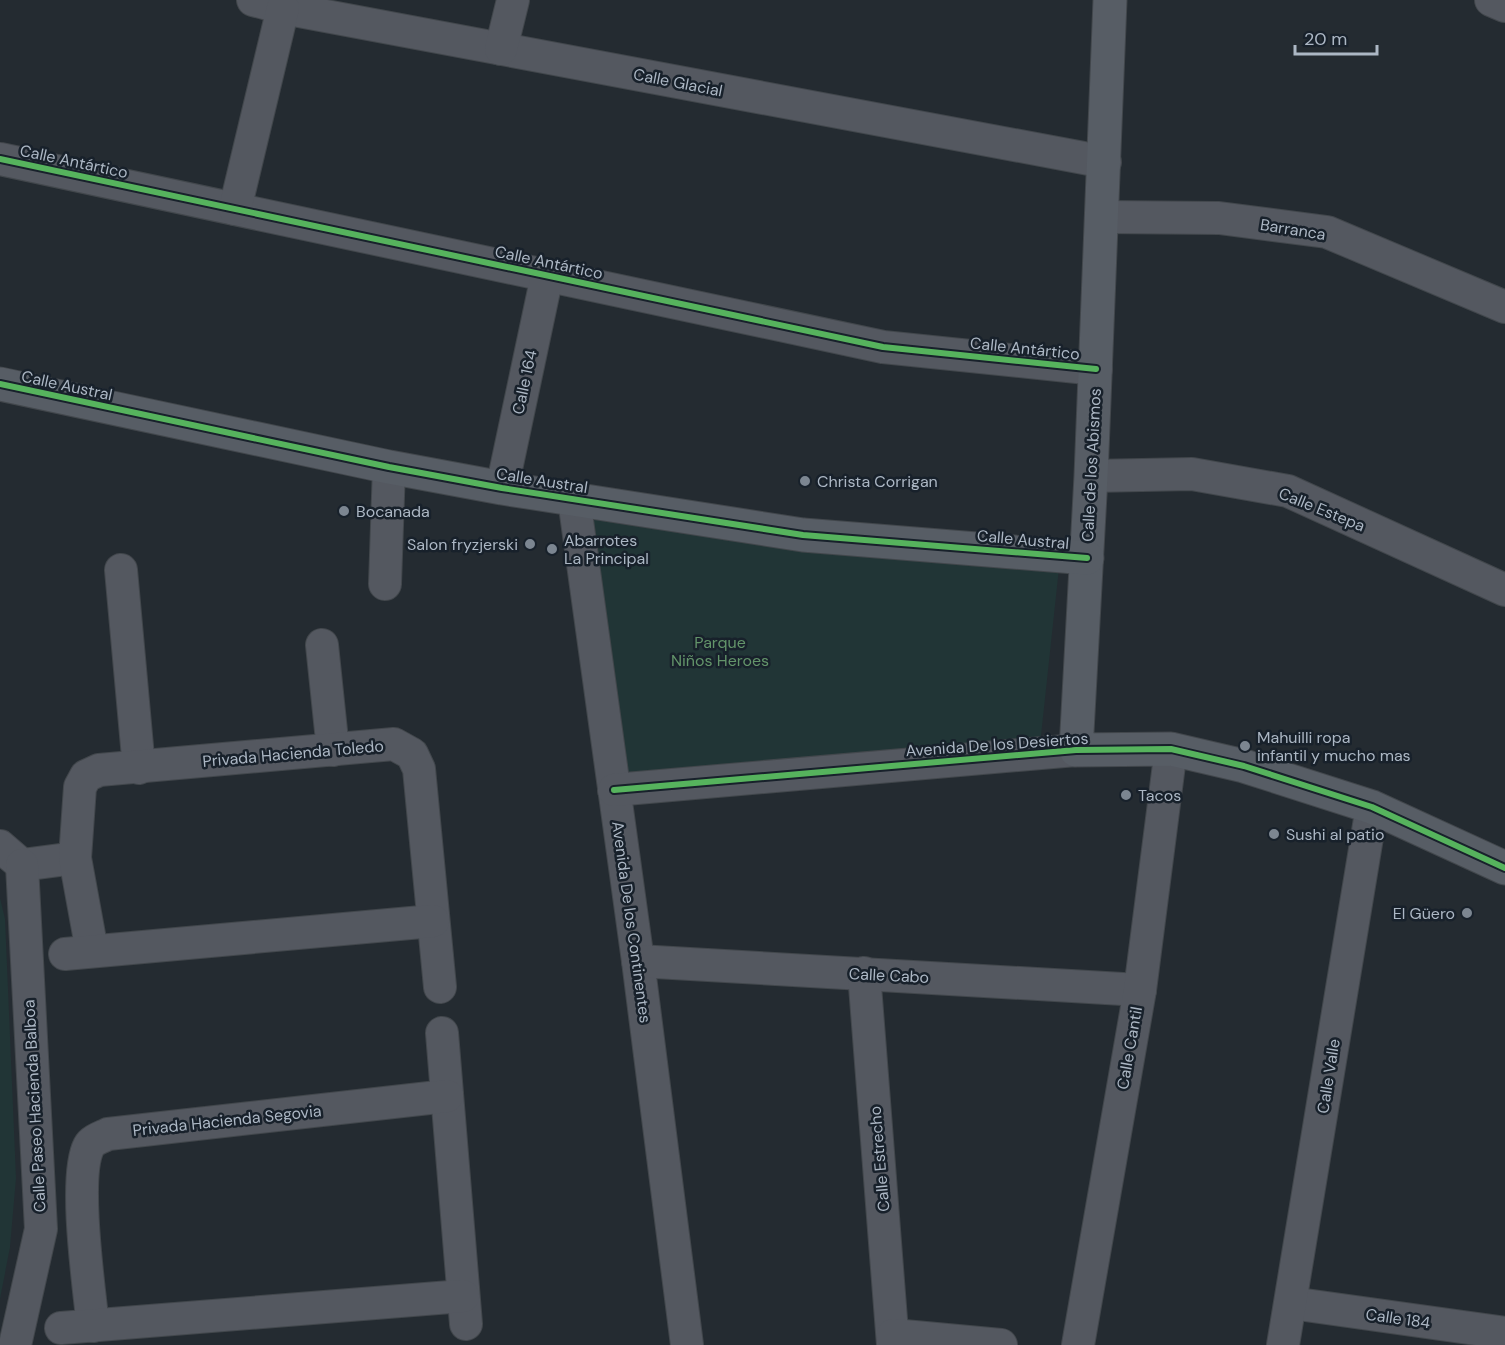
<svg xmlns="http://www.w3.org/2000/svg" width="1505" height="1345" font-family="'DM Sans',sans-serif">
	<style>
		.green { fill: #213536 }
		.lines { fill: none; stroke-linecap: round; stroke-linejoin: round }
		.street-casing { stroke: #42474c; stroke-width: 34 }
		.secondary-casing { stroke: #42474c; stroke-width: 35 }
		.street { stroke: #545860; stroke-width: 32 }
		.secondary { stroke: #575d65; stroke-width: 33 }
		.cycleway-casing { stroke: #18212b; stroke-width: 10 }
		.cycleway { stroke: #56b35d; stroke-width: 6 }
		.poi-dot { fill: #7c8691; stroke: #18212b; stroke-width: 2 }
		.labels { text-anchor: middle; stroke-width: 5; stroke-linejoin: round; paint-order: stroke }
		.street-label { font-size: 16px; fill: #acb7c4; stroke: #18212b }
		.poi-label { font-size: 16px; fill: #acb7c4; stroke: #18212b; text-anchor: start }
		.park-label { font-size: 16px; fill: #63946a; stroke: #18212b }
	</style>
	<rect width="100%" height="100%" fill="#242b31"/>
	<g class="green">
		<path d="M583 509 1059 568 1040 745 615 780Z"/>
		<path d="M0 898 5 919 16 1178 10 1247 0 1299Z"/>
	</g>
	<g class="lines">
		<defs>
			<g id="street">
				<path d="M253 0 283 8 1105 162"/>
				<path d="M1491 0 1505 6"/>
				<path d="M501 49 513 0"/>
				<path d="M0 159 883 347 1096 369"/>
				<path d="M235 209 283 8"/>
				<path d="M1102 217 1219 218 1327 232 1505 307"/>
				<path d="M1091 476 1192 474 1288 491 1505 590"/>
				<path d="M502 488 547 276"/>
				<path d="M574 499 638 961 687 1345"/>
				<path d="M121 570 139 768"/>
				<path d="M385 584 389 467"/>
				<path d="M322 645 333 750"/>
				<path d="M614 790 1076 750"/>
				<path d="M0 846 22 865"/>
				<path d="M22 865 75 858"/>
				<path d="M92 951 75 858 80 787 86 776 99 770 394 744 412 754 419 769 440 987"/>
				<path d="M65 954 433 921"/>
				<path d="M638 961 1140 990"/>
				<path d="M864 973 893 1345"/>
				<path d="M442 1033 466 1324"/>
				<path d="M1291 1303 1505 1333"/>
				<path d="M93 1326C89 1288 73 1176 89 1146 92 1140 102 1137 108 1134L447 1096"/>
				<path d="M61 1328 463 1296"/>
				<path d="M893 1335 1001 1345"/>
				<path d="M15 1345 41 1229 22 865"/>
				<path d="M1078 1345 1140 990 1171 749"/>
				<path d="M1283 1345 1372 807"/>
			</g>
			<g id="secondary">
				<path d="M1110 0 1091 476 1076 750 1171 749 1244 766 1372 807 1505 868"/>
				<path d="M0 384 389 467 502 488 803 535 1087 558"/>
			</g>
		</defs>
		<use href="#street" class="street-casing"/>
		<use href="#secondary" class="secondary-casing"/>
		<use href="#street" class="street"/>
		<use href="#secondary" class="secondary"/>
		<defs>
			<g id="cycleway">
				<path d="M0 159 883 347 1096 369"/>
				<path d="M0 384 389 467 502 488 803 535 1087 558"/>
				<path d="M614 790 1076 750 1171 749 1244 766 1372 807 1505 868"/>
			</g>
		</defs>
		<use href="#cycleway" class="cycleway-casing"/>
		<use href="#cycleway" class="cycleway"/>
	</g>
	<g class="poi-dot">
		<circle cx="805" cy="481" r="6"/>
		<circle cx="344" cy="511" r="6"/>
		<circle cx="530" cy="544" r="6"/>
		<circle cx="552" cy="549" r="6"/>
		<circle cx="1245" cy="746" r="6"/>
		<circle cx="1126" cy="795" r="6"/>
		<circle cx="1274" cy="834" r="6"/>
		<circle cx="1467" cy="913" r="6"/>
	</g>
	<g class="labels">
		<g class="street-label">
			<text transform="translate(678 82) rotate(11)" y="6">Calle Glacial</text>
			<text transform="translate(74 161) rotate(12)" y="6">Calle Antártico</text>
			<text transform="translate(1293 229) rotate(9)" y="6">Barranca</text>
			<text transform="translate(549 262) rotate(12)" y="6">Calle Antártico</text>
			<text transform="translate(1025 348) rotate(6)" y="6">Calle Antártico</text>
			<text transform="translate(524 382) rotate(-78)" y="6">Calle 164</text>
			<text transform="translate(67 385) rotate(12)" y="6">Calle Austral</text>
			<text transform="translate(1091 465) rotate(-87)" y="6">Calle de los Abismos</text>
			<text transform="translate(542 480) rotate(9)" y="6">Calle Austral</text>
			<text transform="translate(1322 509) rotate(22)" y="6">Calle Estepa</text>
			<text transform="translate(1023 539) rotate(5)" y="6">Calle Austral</text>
			<text transform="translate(997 744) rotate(-4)" y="6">Avenida De los Desiertos</text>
			<text transform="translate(293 753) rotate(-5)" y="6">Privada Hacienda Toledo</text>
			<text transform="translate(632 922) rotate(82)" y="6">Avenida De los Continentes</text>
			<text transform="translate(889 975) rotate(3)" y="6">Calle Cabo</text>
			<text transform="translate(1129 1048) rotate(-80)" y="6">Calle Cantil</text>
			<text transform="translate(1328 1076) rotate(-81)" y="6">Calle Valle</text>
			<text transform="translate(34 1106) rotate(-93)" y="6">Calle Paseo Hacienda Balboa</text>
			<text transform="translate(227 1120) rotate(-6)" y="6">Privada Hacienda Segovia</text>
			<text transform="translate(879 1159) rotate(-95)" y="6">Calle Estrecho</text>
			<text transform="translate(1398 1318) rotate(8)" y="6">Calle 184</text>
		</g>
		<g class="poi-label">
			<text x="817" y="487">Christa Corrigan</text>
			<text x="356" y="517">Bocanada</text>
			<text x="564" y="546">Abarrotes<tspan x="564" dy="18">La Principal</tspan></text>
			<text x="518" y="550" text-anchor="end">Salon fryzjerski</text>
			<text x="1257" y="743">Mahuilli ropa<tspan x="1257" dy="18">infantil y mucho mas</tspan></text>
			<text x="1138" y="801">Tacos</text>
			<text x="1286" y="840">Sushi al patio</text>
			<text x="1455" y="919" text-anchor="end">El Güero</text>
		</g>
		<g class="park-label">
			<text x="720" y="648">Parque<tspan x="720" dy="18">Niños Heroes</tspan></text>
		</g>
	</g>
	<path d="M1295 45v9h82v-9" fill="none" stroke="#acb7c4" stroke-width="3"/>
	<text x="1304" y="45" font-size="18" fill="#acb7c4" stroke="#18212b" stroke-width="4.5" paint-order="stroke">20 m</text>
</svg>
